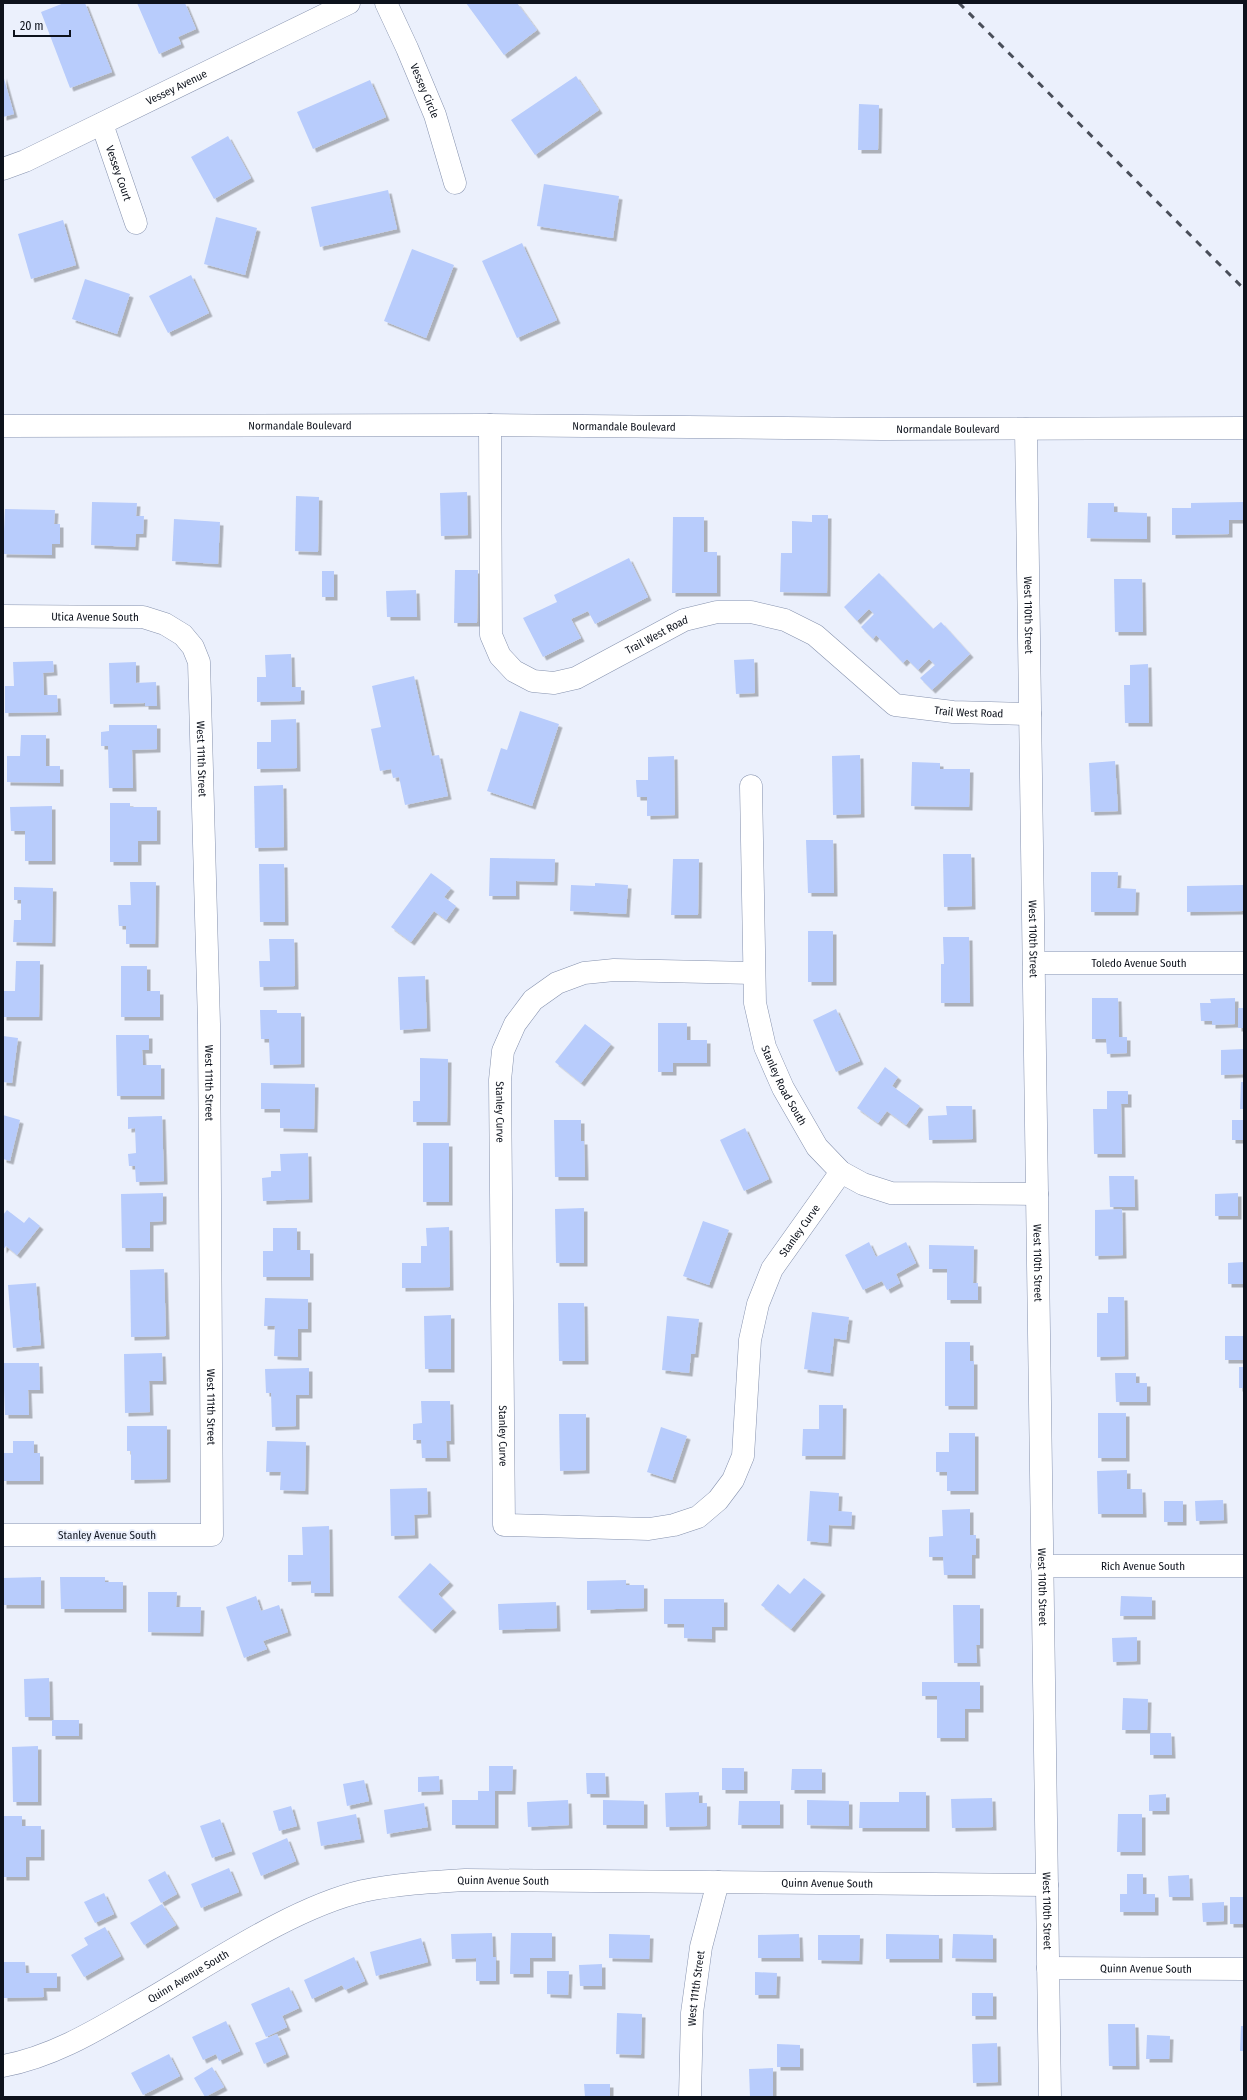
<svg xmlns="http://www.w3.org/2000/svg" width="1247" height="2100" font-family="'Fira Sans Condensed',sans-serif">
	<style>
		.building { fill: #b8ccfc; filter: url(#shadow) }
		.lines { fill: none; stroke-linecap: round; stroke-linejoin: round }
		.minor-casing { stroke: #8692ae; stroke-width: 23 }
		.minor { stroke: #fff; stroke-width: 22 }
		.rail { stroke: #494e59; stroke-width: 3; stroke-dasharray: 7 7; stroke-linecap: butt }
		.labels { text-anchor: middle; stroke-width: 4; stroke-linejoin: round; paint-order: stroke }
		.street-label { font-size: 11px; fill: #0d121c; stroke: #ebf0fc }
	</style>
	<defs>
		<filter id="shadow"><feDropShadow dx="3.5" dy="3.5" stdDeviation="0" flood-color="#0004"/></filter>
	</defs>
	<rect width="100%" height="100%" fill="#ebf0fc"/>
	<g class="building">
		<path d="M64 3H85L112 72 70 88 41 12Z"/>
		<path d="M137 3H185L196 29 178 37 181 44 159 54Z"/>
		<path d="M466 3H517L537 30 504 55Z"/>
		<path d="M3 75 14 114 3 117Z"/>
		<path d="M576 76 599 110 535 155 511 120Z"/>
		<path d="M370 80 386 117 313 149 297 112Z"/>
		<path d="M859 104 879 105 878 150H858Z"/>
		<path d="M228 136 251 178 214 199 191 157Z"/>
		<path d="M544 184 619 196 613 238 537 226Z"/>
		<path d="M388 190 397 229 320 247 311 207Z"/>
		<path d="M216 217 257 228 245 275 204 264Z"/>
		<path d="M63 220 76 265 31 279 18 234Z"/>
		<path d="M522 243 557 320 517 338 482 261Z"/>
		<path d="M412 249 454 265 426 338 384 321Z"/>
		<path d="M191 275 209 313 168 333 149 296Z"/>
		<path d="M85 279 130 294 117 334 72 319Z"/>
		<path d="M467 492 468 535 441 536 440 493Z"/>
		<path d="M296 496 319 497 318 552 295 551Z"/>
		<path d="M92 502 137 503 136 516H144L143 534H136L135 547 91 545Z"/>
		<path d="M1244 502V520H1229V534L1172 535V508H1191V503Z"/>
		<path d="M1088 503H1114V512L1147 513V539L1087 538Z"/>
		<path d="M5 509 55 510 54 524H60V544H52V555L3 554Z"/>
		<path d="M812 515H828L827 593 780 592 781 553H792V521L812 522Z"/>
		<path d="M673 517H704V552H717V593H672Z"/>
		<path d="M174 519 220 522 218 564 172 561Z"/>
		<path d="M629 558 648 597 595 624 588 611 571 619 581 638 543 657 523 618 557 602 554 595Z"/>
		<path d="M455 570H478L477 623H454Z"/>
		<rect x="322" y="571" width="12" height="26"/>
		<path d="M879 573 933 629 941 622 970 654 932 690 920 678 935 665 929 659 918 670 907 659 903 663 876 635 873 639 861 627 874 614 869 609 857 621 844 607Z"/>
		<path d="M1114 579H1142L1143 632H1115Z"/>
		<path d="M416 590 417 617H387L386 591Z"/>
		<path d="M291 654 292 687H301V701L257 702V677H266L265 655Z"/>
		<path d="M754 659 755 693 736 694 734 660Z"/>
		<path d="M53 661 54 672 43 673 44 695H57L58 712 5 713V686H14L13 662Z"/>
		<path d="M136 662V683L156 682 157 706H145V703L110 704 109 663Z"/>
		<path d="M1148 664 1149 723H1125L1124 685H1130V665Z"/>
		<path d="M414 676 432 756 439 755 448 796 405 805 399 777 393 778 391 769 380 771 371 729 381 727 372 686Z"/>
		<path d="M520 711 559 724 532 806 487 791 501 748 507 750Z"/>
		<path d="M296 719 297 768 257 769V742H271V720Z"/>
		<path d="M109 725H157V749L132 750 133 788H109L108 746H101V732L109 731Z"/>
		<path d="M21 735H46V766H60V783L7 782V756H20Z"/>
		<path d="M860 755 861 814 833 815 832 756Z"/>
		<path d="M674 756 675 815 647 816V797H637L636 780H648V757Z"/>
		<path d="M1115 761 1118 811 1091 812 1089 763Z"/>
		<path d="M912 762 940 763V769H970L969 807 911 806Z"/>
		<path d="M283 785 284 847 255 848 254 786Z"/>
		<path d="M110 803H130V807H157V841H138V862H110Z"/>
		<path d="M52 806V861H25V831H11L10 807Z"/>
		<path d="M806 840H833L834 893H808Z"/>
		<path d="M943 854H971L972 906 944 907Z"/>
		<path d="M490 858 555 859 554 882 516 881V896H489Z"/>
		<path d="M673 859H699L698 915H671Z"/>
		<path d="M259 864H284L285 922H260Z"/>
		<path d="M1091 872H1118L1117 888 1136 889 1135 912H1091Z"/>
		<path d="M431 873 451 888 444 897 456 906 446 920 434 911 411 942 391 927Z"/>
		<path d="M130 882H156L155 944H126V926H119L118 905H131Z"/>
		<path d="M595 883 628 885 626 914 570 911 571 885 595 886Z"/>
		<path d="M1243 885V911L1187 912V886Z"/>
		<path d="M14 887 53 888 52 943 13 942 14 920H21V900H14Z"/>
		<rect x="808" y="931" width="25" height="51"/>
		<path d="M943 937H969L970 1003H941V964H944Z"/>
		<path d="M269 939H294L295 986 260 987 259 961H270Z"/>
		<path d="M16 961H40L39 1017H3V991H15Z"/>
		<path d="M121 966H147V991H160V1017H121Z"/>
		<path d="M425 976 427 1028 400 1030 398 977Z"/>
		<path d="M1092 998H1118L1119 1037H1127V1053L1107 1054 1106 1039H1092Z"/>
		<path d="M1235 998V1024L1212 1025V1021H1201L1200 1003H1211L1210 999Z"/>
		<rect x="1238" y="1008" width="6" height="20"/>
		<path d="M836 1009 860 1061 836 1072 813 1020Z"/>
		<path d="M260 1010H277V1013H301V1064L270 1065 269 1039H261Z"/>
		<path d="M658 1023H687V1040H707V1063H673V1072H658Z"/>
		<path d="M585 1024 611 1044 581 1083 555 1062Z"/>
		<path d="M116 1035H149V1050H142L143 1065H161V1096H117Z"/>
		<path d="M3 1036 18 1038 12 1083 3 1082Z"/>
		<path d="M1244 1049V1074L1221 1075V1050Z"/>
		<path d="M420 1058 448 1059 447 1122H413V1101H420Z"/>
		<path d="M885 1067 898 1077 892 1086 920 1106 906 1125 887 1111 878 1123 857 1108Z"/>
		<path d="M1241 1082H1244V1109H1240Z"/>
		<path d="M261 1083 315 1084 314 1129 280 1128V1109H261Z"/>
		<path d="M1107 1091H1128V1104H1121L1122 1154H1094L1093 1109H1107Z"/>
		<path d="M946 1106H972L973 1139 929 1140 928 1116 947 1115Z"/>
		<path d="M3 1115 20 1120 10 1161 3 1159Z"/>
		<path d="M162 1116 164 1181 136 1182 135 1166H129L128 1154 136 1153 135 1128 128 1129V1117Z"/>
		<path d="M554 1120H581V1141H584L585 1177H555Z"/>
		<rect x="1232" y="1120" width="12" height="20"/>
		<path d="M745 1128 769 1179 744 1191 720 1140Z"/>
		<rect x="423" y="1143" width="26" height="59"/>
		<path d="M308 1153 309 1199 263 1201 262 1178 271 1177V1171H281L280 1154Z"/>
		<path d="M1109 1176H1134L1135 1207H1110Z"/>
		<path d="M163 1193V1221L150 1222V1248H122L121 1194Z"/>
		<path d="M1238 1193V1216H1215V1194Z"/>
		<path d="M584 1208V1263H556L555 1209Z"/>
		<path d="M1122 1209 1123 1255 1095 1256V1210Z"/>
		<path d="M7 1210 24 1223 29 1217 40 1226 17 1255 6 1246 3 1250V1215Z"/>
		<path d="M703 1221 729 1230 709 1285 683 1276Z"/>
		<path d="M449 1227 450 1287 402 1288V1263H421V1246H427L426 1228Z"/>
		<path d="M273 1228H297V1250H310V1277H263V1251H273Z"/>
		<path d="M869 1242 876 1257 906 1242 916 1263 896 1274 900 1283 887 1290 882 1281 863 1290 845 1255Z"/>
		<path d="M929 1245 974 1246 973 1283H978V1300H947V1269H929Z"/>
		<path d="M1244 1262V1284H1228V1263Z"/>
		<path d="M164 1269 166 1336 131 1337 130 1270Z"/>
		<path d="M36 1283 41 1345 13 1348 8 1285Z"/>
		<path d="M1108 1297H1124L1125 1356 1097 1357V1313H1108Z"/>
		<path d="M265 1298 308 1299V1329H298V1357L274 1356 275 1326H264Z"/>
		<path d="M558 1303H584L585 1361H559Z"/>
		<path d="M812 1312 849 1317 846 1340 834 1338 830 1373 804 1369Z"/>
		<path d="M451 1315V1369H425L424 1316Z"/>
		<path d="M667 1316 699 1319 695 1354H691L689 1373 662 1370Z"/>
		<rect x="1225" y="1336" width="19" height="24"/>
		<path d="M945 1342H970V1361H974V1406H945Z"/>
		<path d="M162 1353 163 1381H149L150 1412 125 1413 124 1354Z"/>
		<path d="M3 1363H39L40 1390H28L29 1415H5Z"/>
		<rect x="1239" y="1367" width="5" height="21"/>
		<path d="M309 1368V1395H296V1426L272 1427 271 1393H266L265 1369Z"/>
		<path d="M1115 1373H1136V1383H1147V1402H1116Z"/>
		<path d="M421 1401H450L451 1441H446L447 1458H422L421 1440H413V1424L422 1423Z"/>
		<path d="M819 1405H843L842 1456H802L803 1429H819Z"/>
		<rect x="1098" y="1413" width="28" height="45"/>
		<path d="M559 1414H586V1470L560 1471Z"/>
		<path d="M127 1426H167V1479L131 1480V1451H127Z"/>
		<path d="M661 1427 687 1436 672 1480 647 1472Z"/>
		<path d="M949 1433H975V1491H947V1472H936V1452H949Z"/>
		<path d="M13 1441H34V1453H40V1481H3V1453H13Z"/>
		<path d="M267 1441 306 1442 305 1491 280 1490 281 1472H266Z"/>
		<path d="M1127 1470V1489H1142L1143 1514H1098L1097 1471Z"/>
		<path d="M427 1488 428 1514 414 1515 415 1535 391 1536 390 1489Z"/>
		<path d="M810 1491 839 1493 838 1511 852 1512 851 1526 829 1525 828 1543 807 1541Z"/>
		<path d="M1223 1500 1224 1520 1196 1521 1195 1501Z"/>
		<rect x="1164" y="1501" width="19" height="21"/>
		<path d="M970 1509V1535H976V1555H972V1575H944L943 1557H929V1537L943 1536 942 1510Z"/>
		<path d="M329 1526 330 1593H311V1581L288 1582V1555H303L302 1527Z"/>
		<path d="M430 1563 450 1582 438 1594 453 1609 432 1630 398 1597Z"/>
		<path d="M41 1577V1605H3V1578Z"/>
		<path d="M60 1577H105V1582H123V1609H61Z"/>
		<path d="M804 1578 822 1592 791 1629 761 1605 778 1584 790 1594Z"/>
		<path d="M626 1580V1585H644V1608L587 1610V1581Z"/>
		<path d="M148 1592H177L176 1607H201L200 1633 148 1632Z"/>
		<path d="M256 1596 261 1611 279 1605 288 1632 263 1641 267 1649 244 1658 226 1607Z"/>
		<path d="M1121 1596 1152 1597V1616H1120Z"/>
		<path d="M664 1599H724V1627H712V1639L684 1638V1624H664Z"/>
		<path d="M556 1602 557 1628 499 1630 498 1604Z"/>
		<path d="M953 1605H980V1645H976L977 1663H954Z"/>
		<path d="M1137 1637V1661L1113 1662 1112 1638Z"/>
		<path d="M49 1678 50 1717H25L24 1679Z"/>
		<path d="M922 1682H980V1709H965V1738H937V1696H922Z"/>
		<path d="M1123 1698 1148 1699 1147 1730H1122Z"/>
		<rect x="52" y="1720" width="27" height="16"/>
		<path d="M1150 1733H1171L1172 1755H1150Z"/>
		<path d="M38 1746V1802H13L12 1747Z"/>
		<path d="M489 1766H513L512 1791H495V1825H452V1800H478V1791H489Z"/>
		<rect x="722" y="1768" width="22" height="22"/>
		<path d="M792 1769H822V1790H791Z"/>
		<path d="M586 1773H605L606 1794H587Z"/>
		<path d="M439 1776 440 1791 418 1792V1777Z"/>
		<path d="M364 1780 369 1801 347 1806 343 1784Z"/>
		<path d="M699 1792V1803H707V1826L666 1827 665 1793Z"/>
		<path d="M899 1792H926V1828H859L860 1802H899Z"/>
		<path d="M1166 1794V1811H1149V1795Z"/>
		<path d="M992 1798 993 1827 952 1828 951 1799Z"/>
		<path d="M568 1800 569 1825 528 1827 527 1802Z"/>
		<path d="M603 1800 644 1801V1825H603Z"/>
		<path d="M807 1800 849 1801V1826L807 1825Z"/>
		<path d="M739 1801H780V1825H738Z"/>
		<path d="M424 1803 428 1827 387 1834 384 1810Z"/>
		<path d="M291 1806 297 1826 279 1831 273 1811Z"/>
		<path d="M356 1814 361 1839 321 1846 317 1822Z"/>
		<path d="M1118 1814H1142V1852H1117Z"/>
		<path d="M3 1816H22V1826H41V1857H26V1877H3Z"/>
		<path d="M220 1819 232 1851 212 1858 200 1826Z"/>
		<path d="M287 1838 296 1861 261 1876 252 1853Z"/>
		<path d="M229 1868 239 1892 201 1908 191 1884Z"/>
		<path d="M165 1871 177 1894 161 1903 148 1880Z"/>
		<path d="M1127 1874H1143V1894H1155V1912H1120V1894H1127Z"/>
		<path d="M1189 1875 1190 1897H1169L1168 1876Z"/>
		<path d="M104 1893 114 1914 95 1923 84 1902Z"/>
		<rect x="1230" y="1897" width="14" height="27"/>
		<path d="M1224 1902V1921L1203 1922 1202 1903Z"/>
		<path d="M162 1904 176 1925 144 1945 130 1923Z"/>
		<path d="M105 1927 121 1956 84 1977 71 1955 88 1945 84 1938Z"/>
		<path d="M492 1933 493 1957H496V1981H476V1958L452 1959 451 1934Z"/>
		<path d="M511 1933H552V1958H530V1974H510Z"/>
		<path d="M609 1934 650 1935 649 1959 609 1958Z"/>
		<path d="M799 1934 800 1958H758V1935Z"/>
		<path d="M886 1934 939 1935V1959H886Z"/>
		<path d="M953 1934 993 1935V1959L952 1958Z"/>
		<path d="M818 1935H860L859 1961 818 1960Z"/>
		<path d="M421 1938 428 1962 376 1976 370 1952Z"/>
		<path d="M354 1957 365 1981 345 1990 342 1985 312 1999 304 1980Z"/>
		<path d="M3 1962H25L26 1973H57V1988H43L44 1997 4 1998Z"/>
		<path d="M602 1964V1986H580L579 1965Z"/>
		<path d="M547 1971H569L568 1995 547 1994Z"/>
		<path d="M755 1972 777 1973 776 1995H755Z"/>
		<path d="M289 1987 299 2008 282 2016 287 2027 266 2037 251 2004Z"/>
		<rect x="972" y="1993" width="21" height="23"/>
		<path d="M617 2013 642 2014 641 2055 616 2054Z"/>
		<path d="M226 2021 240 2051 219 2061 216 2054 203 2060 192 2037Z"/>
		<path d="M1108 2024H1135L1136 2066H1109Z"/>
		<path d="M1241 2026H1244V2051H1240Z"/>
		<path d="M277 2034 286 2054 264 2064 255 2043Z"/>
		<path d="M1147 2035 1170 2036 1169 2059H1146Z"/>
		<path d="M997 2043 998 2082 973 2083 972 2044Z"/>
		<path d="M777 2044 800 2045V2067H777Z"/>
		<path d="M169 2054 180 2076 143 2095 131 2073Z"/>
		<path d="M212 2067 224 2087 205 2097 194 2078Z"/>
		<path d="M773 2068V2097H750L749 2069Z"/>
		<path d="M584 2084H610V2097H585Z"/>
	</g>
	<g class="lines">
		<defs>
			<g id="minor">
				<path id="s1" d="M386 3 407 48 435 115 455 183"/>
				<path id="s2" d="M102 124 136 223"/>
				<path id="s3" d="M3 169 25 161 349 3"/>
				<path id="s4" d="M490 425 491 635 500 656 514 671 533 681 554 683 576 678 684 620 717 612H751L785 620 815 635 895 705 953 712 1030 714"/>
				<path id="s5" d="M3 426 490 425 882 429 1244 428"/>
				<path id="s6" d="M1026 429 1050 2097"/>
				<path id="s7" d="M3 616 143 617 165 624 183 635 193 647 199 662 209 1024 212 1535H3"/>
				<path id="s8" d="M751 786 755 1003 765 1047 783 1088 817 1147 841 1172 863 1184 891 1193 1037 1194"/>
				<path id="s9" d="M1034 963H1244"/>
				<path id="s10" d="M753 973 614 970 584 973 557 983 533 1000 515 1024 503 1051 500 1080 504 1525 649 1529 674 1525 698 1517 718 1500 733 1480 743 1456 750 1340 758 1304 772 1269 841 1172"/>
				<path id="s11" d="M1042 1566H1244"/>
				<path id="s12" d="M1048 1968 1244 1969"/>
				<path id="s13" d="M3 2066C57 2056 103 2026 150 1999 212 1963 294 1907 363 1891 397 1884 431 1882 465 1880L1047 1885"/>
				<path id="s14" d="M690 2097 692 2013 701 1947 718 1882"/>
			</g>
		</defs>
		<use href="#minor" class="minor-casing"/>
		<use href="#minor" class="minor"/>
		<path class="rail" d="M959 3 1244 289"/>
	</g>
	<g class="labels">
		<g class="street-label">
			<text dy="4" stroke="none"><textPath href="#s3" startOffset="192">Vessey Avenue</textPath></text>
			<text dy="4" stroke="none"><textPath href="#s1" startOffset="96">Vessey Circle</textPath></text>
			<text dy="4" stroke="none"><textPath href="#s2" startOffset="52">Vessey Court</textPath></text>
			<text dy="4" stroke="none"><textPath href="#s5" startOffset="297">Normandale Boulevard</textPath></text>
			<text dy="4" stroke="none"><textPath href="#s5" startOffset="621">Normandale Boulevard</textPath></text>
			<text dy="4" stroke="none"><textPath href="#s5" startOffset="945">Normandale Boulevard</textPath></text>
			<text dy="4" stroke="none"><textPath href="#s6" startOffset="186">West 110th Street</textPath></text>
			<text dy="4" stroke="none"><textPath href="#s7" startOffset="92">Utica Avenue South</textPath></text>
			<text dy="4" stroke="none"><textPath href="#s4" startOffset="410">Trail West Road</textPath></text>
			<text dy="4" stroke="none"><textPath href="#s4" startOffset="758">Trail West Road</textPath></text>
			<text dy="4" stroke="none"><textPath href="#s7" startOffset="313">West 111th Street</textPath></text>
			<text dy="4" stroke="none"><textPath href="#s6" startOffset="510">West 110th Street</textPath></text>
			<text dy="4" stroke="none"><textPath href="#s9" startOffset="105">Toledo Avenue South</textPath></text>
			<text dy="4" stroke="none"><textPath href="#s7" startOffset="637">West 111th Street</textPath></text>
			<text dy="4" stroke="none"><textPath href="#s8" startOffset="305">Stanley Road South</textPath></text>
			<text dy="4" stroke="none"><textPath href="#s10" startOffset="348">Stanley Curve</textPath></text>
			<text dy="4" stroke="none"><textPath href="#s10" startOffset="1272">Stanley Curve</textPath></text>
			<text dy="4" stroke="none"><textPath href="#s6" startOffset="834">West 110th Street</textPath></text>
			<text dy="4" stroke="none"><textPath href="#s7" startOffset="961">West 111th Street</textPath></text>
			<text dy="4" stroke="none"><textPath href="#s10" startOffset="672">Stanley Curve</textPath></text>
			<text x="107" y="1539">Stanley Avenue South</text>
			<text dy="4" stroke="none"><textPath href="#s11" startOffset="101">Rich Avenue South</textPath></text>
			<text dy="4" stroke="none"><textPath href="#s6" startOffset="1158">West 110th Street</textPath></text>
			<text dy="4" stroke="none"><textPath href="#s13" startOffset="543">Quinn Avenue South</textPath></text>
			<text dy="4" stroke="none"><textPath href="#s13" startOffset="867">Quinn Avenue South</textPath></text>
			<text dy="4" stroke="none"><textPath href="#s6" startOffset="1482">West 110th Street</textPath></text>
			<text dy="4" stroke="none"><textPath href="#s12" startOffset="98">Quinn Avenue South</textPath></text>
			<text dy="4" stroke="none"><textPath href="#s13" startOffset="207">Quinn Avenue South</textPath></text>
			<text dy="4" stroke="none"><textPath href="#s14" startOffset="109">West 111th Street</textPath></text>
		</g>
	</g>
	<rect width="1247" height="2100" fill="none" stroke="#0d121c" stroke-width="8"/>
	<path d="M14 30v6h56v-6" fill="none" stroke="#0d121c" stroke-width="2"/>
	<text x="20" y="30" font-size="12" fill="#0d121c" stroke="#ebf0fc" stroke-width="3" paint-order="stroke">20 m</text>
</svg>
